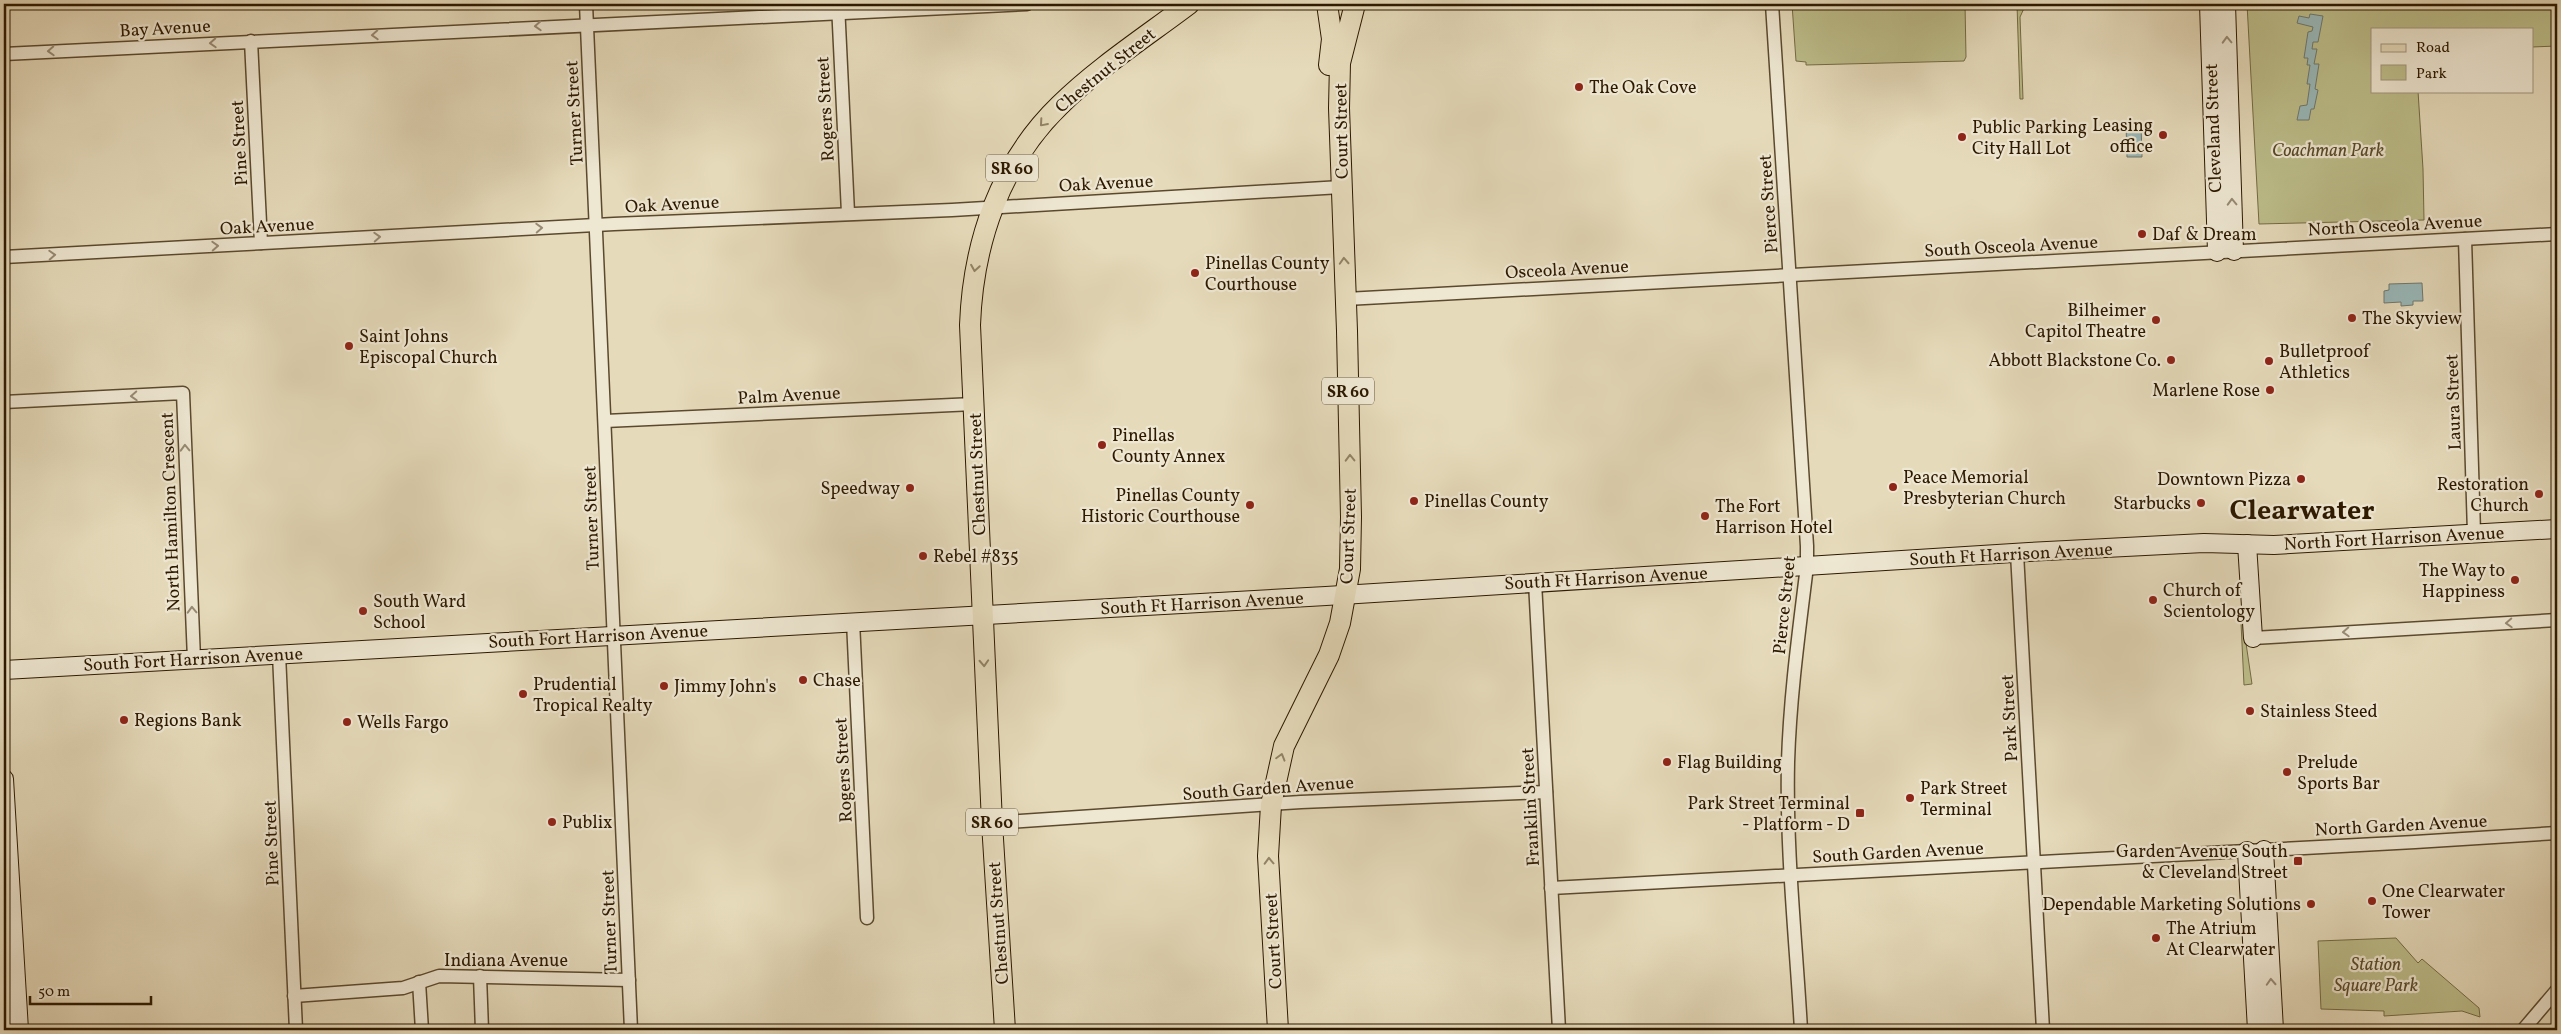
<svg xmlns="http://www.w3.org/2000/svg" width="2561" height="1034" font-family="Vollkorn,serif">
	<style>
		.green { fill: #bcbd8a; stroke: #746b45 }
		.water { fill: #99b8b9; stroke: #6e786f }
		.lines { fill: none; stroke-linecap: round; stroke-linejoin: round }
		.street-casing { stroke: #5b492e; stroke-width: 15 }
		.secondary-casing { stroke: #2d1900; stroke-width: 20 }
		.primary-casing { stroke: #2d1900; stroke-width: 22 }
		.street { stroke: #eee7d2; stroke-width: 12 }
		.secondary { stroke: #eee7d2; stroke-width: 18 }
		.primary { stroke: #e5daba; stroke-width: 20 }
		.oneway { stroke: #978a74 }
		.oneway2 { stroke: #928366 }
		.poi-dot { fill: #8f2418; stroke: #eee7d2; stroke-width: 2 }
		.labels { text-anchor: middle; stroke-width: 4.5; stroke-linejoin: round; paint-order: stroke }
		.shield { fill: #eee7d2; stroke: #67573f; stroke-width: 1 }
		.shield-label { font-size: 16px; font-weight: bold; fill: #2d1900 }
		.street-label { font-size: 18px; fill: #2d1900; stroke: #eee7d2 }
		.poi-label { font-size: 18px; fill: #2d1900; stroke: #eee7d2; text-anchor: start }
		.park-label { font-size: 18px; font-style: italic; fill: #584a29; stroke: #eee7d2 }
		.town-label { font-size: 28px; font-weight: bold; fill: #2d1900; stroke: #eee7d2 }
	</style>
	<rect width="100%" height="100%" fill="#e5daba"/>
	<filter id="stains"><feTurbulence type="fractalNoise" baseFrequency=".004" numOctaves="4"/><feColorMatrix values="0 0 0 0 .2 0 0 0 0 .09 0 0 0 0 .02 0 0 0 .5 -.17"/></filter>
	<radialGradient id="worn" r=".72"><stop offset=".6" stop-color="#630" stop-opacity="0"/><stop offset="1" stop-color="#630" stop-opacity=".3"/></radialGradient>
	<g class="green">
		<path d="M1792 4H1965L1966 57 1964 61 1806 65V62L1796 61Z"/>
		<path d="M2017 4H2026L2020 17 2023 99H2020Z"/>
		<path d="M2247 4H2557V46L2532 47V29H2372V91H2418L2423 169 2424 220 2259 224Z"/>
		<path d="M2241 623H2243L2252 684 2244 685Z"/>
		<path d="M2396 938 2418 963 2422 959 2479 1008 2480 1017 2462 1011 2384 1016V1011L2321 1009 2318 941Z"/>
	</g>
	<g class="water">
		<path d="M2310 14 2323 16 2318 42H2313L2312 49H2317L2314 64H2319L2315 89 2318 90 2314 109H2311L2309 120H2297L2300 106 2307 105 2310 84H2307L2310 65H2307L2308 58H2304L2308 32 2312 31 2313 27 2297 23 2299 16 2309 18Z"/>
		<path d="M2141 124 2142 157H2127L2126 125Z"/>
		<path d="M2422 283 2423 301H2413V305L2401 306V302L2384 303V291L2389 290V284Z"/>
	</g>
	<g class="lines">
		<defs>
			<g id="street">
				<path d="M586 4 631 1030"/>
				<path d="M838 4 848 213"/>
				<path d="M1772 4 1807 546V566C1799 631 1790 696 1788 762 1786 851 1796 941 1801 1030"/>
				<path d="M251 41 261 243"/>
				<path d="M4 54 1027 4"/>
				<path d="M2465 239 2474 533"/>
				<path d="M4 257 614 224 952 210 1341 187"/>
				<path d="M1346 299 2557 234"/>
				<path d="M4 402 183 393 194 659"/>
				<path d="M605 421 974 404"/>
				<path d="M2017 553 2043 1030"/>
				<path d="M1535 582 1559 1030"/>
				<path d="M853 621 867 918"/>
				<path d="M2253 638 2557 620"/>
				<path d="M279 654 296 1030"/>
				<path d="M992 823 1301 802 1546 792"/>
				<path d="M1551 888 2415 842 2557 833"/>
				<path d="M480 976 482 1030"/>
				<path d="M419 982 422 1030"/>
				<path d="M294 996 403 988 439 976 629 980"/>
				<path d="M2523 1030 2557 990"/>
			</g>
			<g id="secondary">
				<path d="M2209 4 2217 252"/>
				<path d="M2226 4 2234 251"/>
				<path d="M2247 544 2253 638"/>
				<path d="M4 670 1326 596 2029 552 2204 543 2274 545 2557 529"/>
				<path d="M4 779 19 1030"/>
				<path d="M2264 850 2274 1030"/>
				<path d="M2247 851 2257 1030"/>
			</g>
			<g id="primary">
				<path d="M1327 4 1332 39 1329 65"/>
				<path d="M1005 1030 992 823 970 325C973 243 1000 163 1060 105 1096 69 1148 35 1189 4"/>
				<path d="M1278 1030 1268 856 1271 805 1284 746 1329 655 1340 623 1350 569 1351 517 1347 331 1339 108 1340 63 1355 4"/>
			</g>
		</defs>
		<use href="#street" class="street-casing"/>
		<use href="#secondary" class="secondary-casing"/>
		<use href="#primary" class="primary-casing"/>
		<use href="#street" class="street"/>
		<use href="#secondary" class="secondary"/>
		<use href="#primary" class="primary"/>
	</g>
	<defs><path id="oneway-chevron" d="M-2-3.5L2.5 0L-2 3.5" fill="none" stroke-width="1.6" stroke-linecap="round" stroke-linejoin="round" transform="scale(1.25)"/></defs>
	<g class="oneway">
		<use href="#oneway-chevron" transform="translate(538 26) rotate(177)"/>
		<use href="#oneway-chevron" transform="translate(375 35) rotate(177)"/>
		<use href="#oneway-chevron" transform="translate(2227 40) rotate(-92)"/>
		<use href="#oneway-chevron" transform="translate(213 43) rotate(177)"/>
		<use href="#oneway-chevron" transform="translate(51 51) rotate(177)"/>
		<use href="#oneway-chevron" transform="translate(2232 202) rotate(-92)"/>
		<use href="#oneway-chevron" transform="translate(539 228) rotate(-3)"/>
		<use href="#oneway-chevron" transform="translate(377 237) rotate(-3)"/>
		<use href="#oneway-chevron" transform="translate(215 246) rotate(-3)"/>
		<use href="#oneway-chevron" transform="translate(52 255) rotate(-3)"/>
		<use href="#oneway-chevron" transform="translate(134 396) rotate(177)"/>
		<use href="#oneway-chevron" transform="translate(185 448) rotate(-92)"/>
		<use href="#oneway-chevron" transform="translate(192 610) rotate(-92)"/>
		<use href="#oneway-chevron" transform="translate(2509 623) rotate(177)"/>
		<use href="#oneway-chevron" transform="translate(2346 632) rotate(177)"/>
		<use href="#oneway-chevron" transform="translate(2271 982) rotate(-93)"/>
	</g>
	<g class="oneway2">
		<use href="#oneway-chevron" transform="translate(1043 123) rotate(131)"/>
		<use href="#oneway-chevron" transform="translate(1344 261) rotate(-93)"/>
		<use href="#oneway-chevron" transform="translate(975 268) rotate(99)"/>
		<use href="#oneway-chevron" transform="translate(1350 458) rotate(-91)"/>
		<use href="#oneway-chevron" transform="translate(984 663) rotate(87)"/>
		<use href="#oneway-chevron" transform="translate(1281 757) rotate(-74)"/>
		<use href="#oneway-chevron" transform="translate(1269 861) rotate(-92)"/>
	</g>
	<g class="poi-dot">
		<circle cx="1579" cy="87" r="5"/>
		<circle cx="2163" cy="135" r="5"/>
		<circle cx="1962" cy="137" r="5"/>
		<circle cx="2142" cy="234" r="5"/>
		<circle cx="1195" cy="273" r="5"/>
		<circle cx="2352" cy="318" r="5"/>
		<circle cx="2156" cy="320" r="5"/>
		<circle cx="349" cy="346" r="5"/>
		<circle cx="2171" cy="360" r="5"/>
		<circle cx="2269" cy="361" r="5"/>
		<circle cx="2270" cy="390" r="5"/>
		<circle cx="1102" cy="445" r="5"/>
		<circle cx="2301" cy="479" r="5"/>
		<circle cx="1893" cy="487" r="5"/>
		<circle cx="910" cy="488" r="5"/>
		<circle cx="2539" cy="494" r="5"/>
		<circle cx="1414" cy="501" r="5"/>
		<circle cx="2201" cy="503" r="5"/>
		<circle cx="1250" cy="505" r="5"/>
		<circle cx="1705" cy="516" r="5"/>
		<circle cx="923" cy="556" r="5"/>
		<circle cx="2515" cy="580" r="5"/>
		<circle cx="2153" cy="600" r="5"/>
		<circle cx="363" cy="611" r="5"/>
		<circle cx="803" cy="680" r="5"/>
		<circle cx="664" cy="686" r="5"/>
		<circle cx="523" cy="694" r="5"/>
		<circle cx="2250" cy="711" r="5"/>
		<circle cx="124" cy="720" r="5"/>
		<circle cx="347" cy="722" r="5"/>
		<circle cx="1667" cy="762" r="5"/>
		<circle cx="2287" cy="772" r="5"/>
		<circle cx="1910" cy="798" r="5"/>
		<rect x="1855" y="808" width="10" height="10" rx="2.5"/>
		<circle cx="552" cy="822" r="5"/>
		<rect x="2293" y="856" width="10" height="10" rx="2.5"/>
		<circle cx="2372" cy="901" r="5"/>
		<circle cx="2311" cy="904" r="5"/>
		<circle cx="2156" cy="938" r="5"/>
	</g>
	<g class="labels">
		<g class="shield">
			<rect x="986" y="154.5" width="52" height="27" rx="4"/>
			<rect x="1322" y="377.5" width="52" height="27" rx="4"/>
			<rect x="966" y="808.5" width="52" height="27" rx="4"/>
		</g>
		<g class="shield-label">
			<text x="1012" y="174">SR 60</text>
			<text x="1348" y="397">SR 60</text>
			<text x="992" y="828">SR 60</text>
		</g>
		<g class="street-label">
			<text transform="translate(165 28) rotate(-3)" y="6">Bay Avenue</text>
			<text transform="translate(1105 70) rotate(-39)" y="6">Chestnut Street</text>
			<text transform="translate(825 109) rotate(-93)" y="6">Rogers Street</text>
			<text transform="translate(574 113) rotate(-93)" y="6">Turner Street</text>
			<text transform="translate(2213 128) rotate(-92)" y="6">Cleveland Street</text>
			<text transform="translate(1341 131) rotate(-91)" y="6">Court Street</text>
			<text transform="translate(239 143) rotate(-93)" y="6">Pine Street</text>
			<text transform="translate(1106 183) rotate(-3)" y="6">Oak Avenue</text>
			<text transform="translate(672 204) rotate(-3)" y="6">Oak Avenue</text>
			<text transform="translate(1768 204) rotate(-94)" y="6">Pierce Street</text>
			<text transform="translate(2395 225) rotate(-3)" y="6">North Osceola Avenue</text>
			<text transform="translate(267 226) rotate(-3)" y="6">Oak Avenue</text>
			<text transform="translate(2011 246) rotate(-3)" y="6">South Osceola Avenue</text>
			<text transform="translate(1567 269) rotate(-3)" y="6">Osceola Avenue</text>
			<text transform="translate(789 395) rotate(-3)" y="6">Palm Avenue</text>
			<text transform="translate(2453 402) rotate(-92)" y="6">Laura Street</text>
			<text transform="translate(977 474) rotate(-92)" y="6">Chestnut Street</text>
			<text transform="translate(170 512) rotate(-92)" y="6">North Hamilton Crescent</text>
			<text transform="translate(591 518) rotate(-92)" y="6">Turner Street</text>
			<text transform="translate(1348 536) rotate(-88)" y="6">Court Street</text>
			<text transform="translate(2394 538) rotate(-3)" y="6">North Fort Harrison Avenue</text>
			<text transform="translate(2011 554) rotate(-3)" y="6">South Ft Harrison Avenue</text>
			<text transform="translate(1606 578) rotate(-3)" y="6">South Ft Harrison Avenue</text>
			<text transform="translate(1202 603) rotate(-3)" y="6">South Ft Harrison Avenue</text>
			<text transform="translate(1784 605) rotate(-84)" y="6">Pierce Street</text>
			<text transform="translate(598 636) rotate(-3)" y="6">South Fort Harrison Avenue</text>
			<text transform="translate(193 659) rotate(-3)" y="6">South Fort Harrison Avenue</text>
			<text transform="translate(2009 718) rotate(-93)" y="6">Park Street</text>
			<text transform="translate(843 770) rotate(-93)" y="6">Rogers Street</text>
			<text transform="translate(1268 788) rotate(-4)" y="6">South Garden Avenue</text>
			<text transform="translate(1530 807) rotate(-93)" y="6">Franklin Street</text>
			<text transform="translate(2401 825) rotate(-3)" y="6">North Garden Avenue</text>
			<text transform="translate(271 843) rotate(-92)" y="6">Pine Street</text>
			<text transform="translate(1898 852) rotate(-3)" y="6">South Garden Avenue</text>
			<text transform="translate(609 922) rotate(-92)" y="6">Turner Street</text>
			<text transform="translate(998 923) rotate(-94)" y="6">Chestnut Street</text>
			<text transform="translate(1273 941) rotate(-93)" y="6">Court Street</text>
			<text x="506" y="966">Indiana Avenue</text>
		</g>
		<g class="poi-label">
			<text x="1589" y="93">The Oak Cove</text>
			<text x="2153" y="131" text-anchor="end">Leasing<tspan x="2153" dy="21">office</tspan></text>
			<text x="1972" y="133">Public Parking<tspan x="1972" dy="21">City Hall Lot</tspan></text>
			<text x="2152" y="240">Daf &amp; Dream</text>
			<text x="1205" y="269">Pinellas County<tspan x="1205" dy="21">Courthouse</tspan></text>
			<text x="2146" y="316" text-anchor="end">Bilheimer<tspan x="2146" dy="21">Capitol Theatre</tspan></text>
			<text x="2362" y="324">The Skyview</text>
			<text x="359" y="342">Saint Johns<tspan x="359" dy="21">Episcopal Church</tspan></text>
			<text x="2279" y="357">Bulletproof<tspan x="2279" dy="21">Athletics</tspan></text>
			<text x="2161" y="366" text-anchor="end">Abbott Blackstone Co.</text>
			<text x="2260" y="396" text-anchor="end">Marlene Rose</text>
			<text x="1112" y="441">Pinellas<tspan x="1112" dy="21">County Annex</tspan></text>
			<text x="1903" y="483">Peace Memorial<tspan x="1903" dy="21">Presbyterian Church</tspan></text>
			<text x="2291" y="485" text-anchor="end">Downtown Pizza</text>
			<text x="2529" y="490" text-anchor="end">Restoration<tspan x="2529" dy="21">Church</tspan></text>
			<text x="900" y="494" text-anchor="end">Speedway</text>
			<text x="1240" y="501" text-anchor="end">Pinellas County<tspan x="1240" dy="21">Historic Courthouse</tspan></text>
			<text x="1424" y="507">Pinellas County</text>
			<text x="2191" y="509" text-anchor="end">Starbucks</text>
			<text x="1715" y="512">The Fort<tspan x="1715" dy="21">Harrison Hotel</tspan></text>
			<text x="933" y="562">Rebel #835</text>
			<text x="2505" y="576" text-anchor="end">The Way to<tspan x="2505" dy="21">Happiness</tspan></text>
			<text x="2163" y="596">Church of<tspan x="2163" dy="21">Scientology</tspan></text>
			<text x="373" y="607">South Ward<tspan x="373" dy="21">School</tspan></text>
			<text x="813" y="686">Chase</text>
			<text x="533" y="690">Prudential<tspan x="533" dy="21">Tropical Realty</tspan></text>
			<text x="674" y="692">Jimmy John's</text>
			<text x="2260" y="717">Stainless Steed</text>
			<text x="134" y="726">Regions Bank</text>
			<text x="357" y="728">Wells Fargo</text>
			<text x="1677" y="768">Flag Building</text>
			<text x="2297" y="768">Prelude<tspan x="2297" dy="21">Sports Bar</tspan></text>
			<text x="1920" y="794">Park Street<tspan x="1920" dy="21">Terminal</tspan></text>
			<text x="1850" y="809" text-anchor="end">Park Street Terminal<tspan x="1850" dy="21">- Platform - D</tspan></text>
			<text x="562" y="828">Publix</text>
			<text x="2288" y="857" text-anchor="end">Garden Avenue South<tspan x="2288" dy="21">&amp; Cleveland Street</tspan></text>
			<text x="2382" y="897">One Clearwater<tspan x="2382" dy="21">Tower</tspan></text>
			<text x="2301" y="910" text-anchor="end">Dependable Marketing Solutions</text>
			<text x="2166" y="934">The Atrium<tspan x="2166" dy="21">At Clearwater</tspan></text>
		</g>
		<g class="park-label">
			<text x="2328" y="156">Coachman Park</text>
			<text x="2376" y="970">Station<tspan x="2376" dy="21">Square Park</tspan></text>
		</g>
		<g class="town-label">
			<text x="2302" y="519">Clearwater</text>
		</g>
	</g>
	<rect width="2561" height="1034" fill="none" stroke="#e5daba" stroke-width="20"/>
	<rect x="5" y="5" width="2551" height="1024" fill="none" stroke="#2d1900" stroke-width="2.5"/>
	<rect x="10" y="10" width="2541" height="1014" fill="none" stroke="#2d1900"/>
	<rect x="2371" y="28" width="162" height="65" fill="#eee7d2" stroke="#a1957e"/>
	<rect x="2381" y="44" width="25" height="8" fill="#e5daba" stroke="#a1957e"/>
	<text x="2416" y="52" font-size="15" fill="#2d1900">Road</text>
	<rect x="2381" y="65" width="25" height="15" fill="#bcbd8a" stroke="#a1957e"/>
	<text x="2416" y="78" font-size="15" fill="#2d1900">Park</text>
	<path d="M30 996v8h121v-8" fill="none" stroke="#2d1900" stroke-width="2.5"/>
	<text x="38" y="996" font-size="15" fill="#2d1900" stroke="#eee7d2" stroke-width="4" paint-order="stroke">50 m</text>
	<rect width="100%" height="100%" filter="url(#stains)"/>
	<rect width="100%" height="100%" fill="url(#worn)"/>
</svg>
